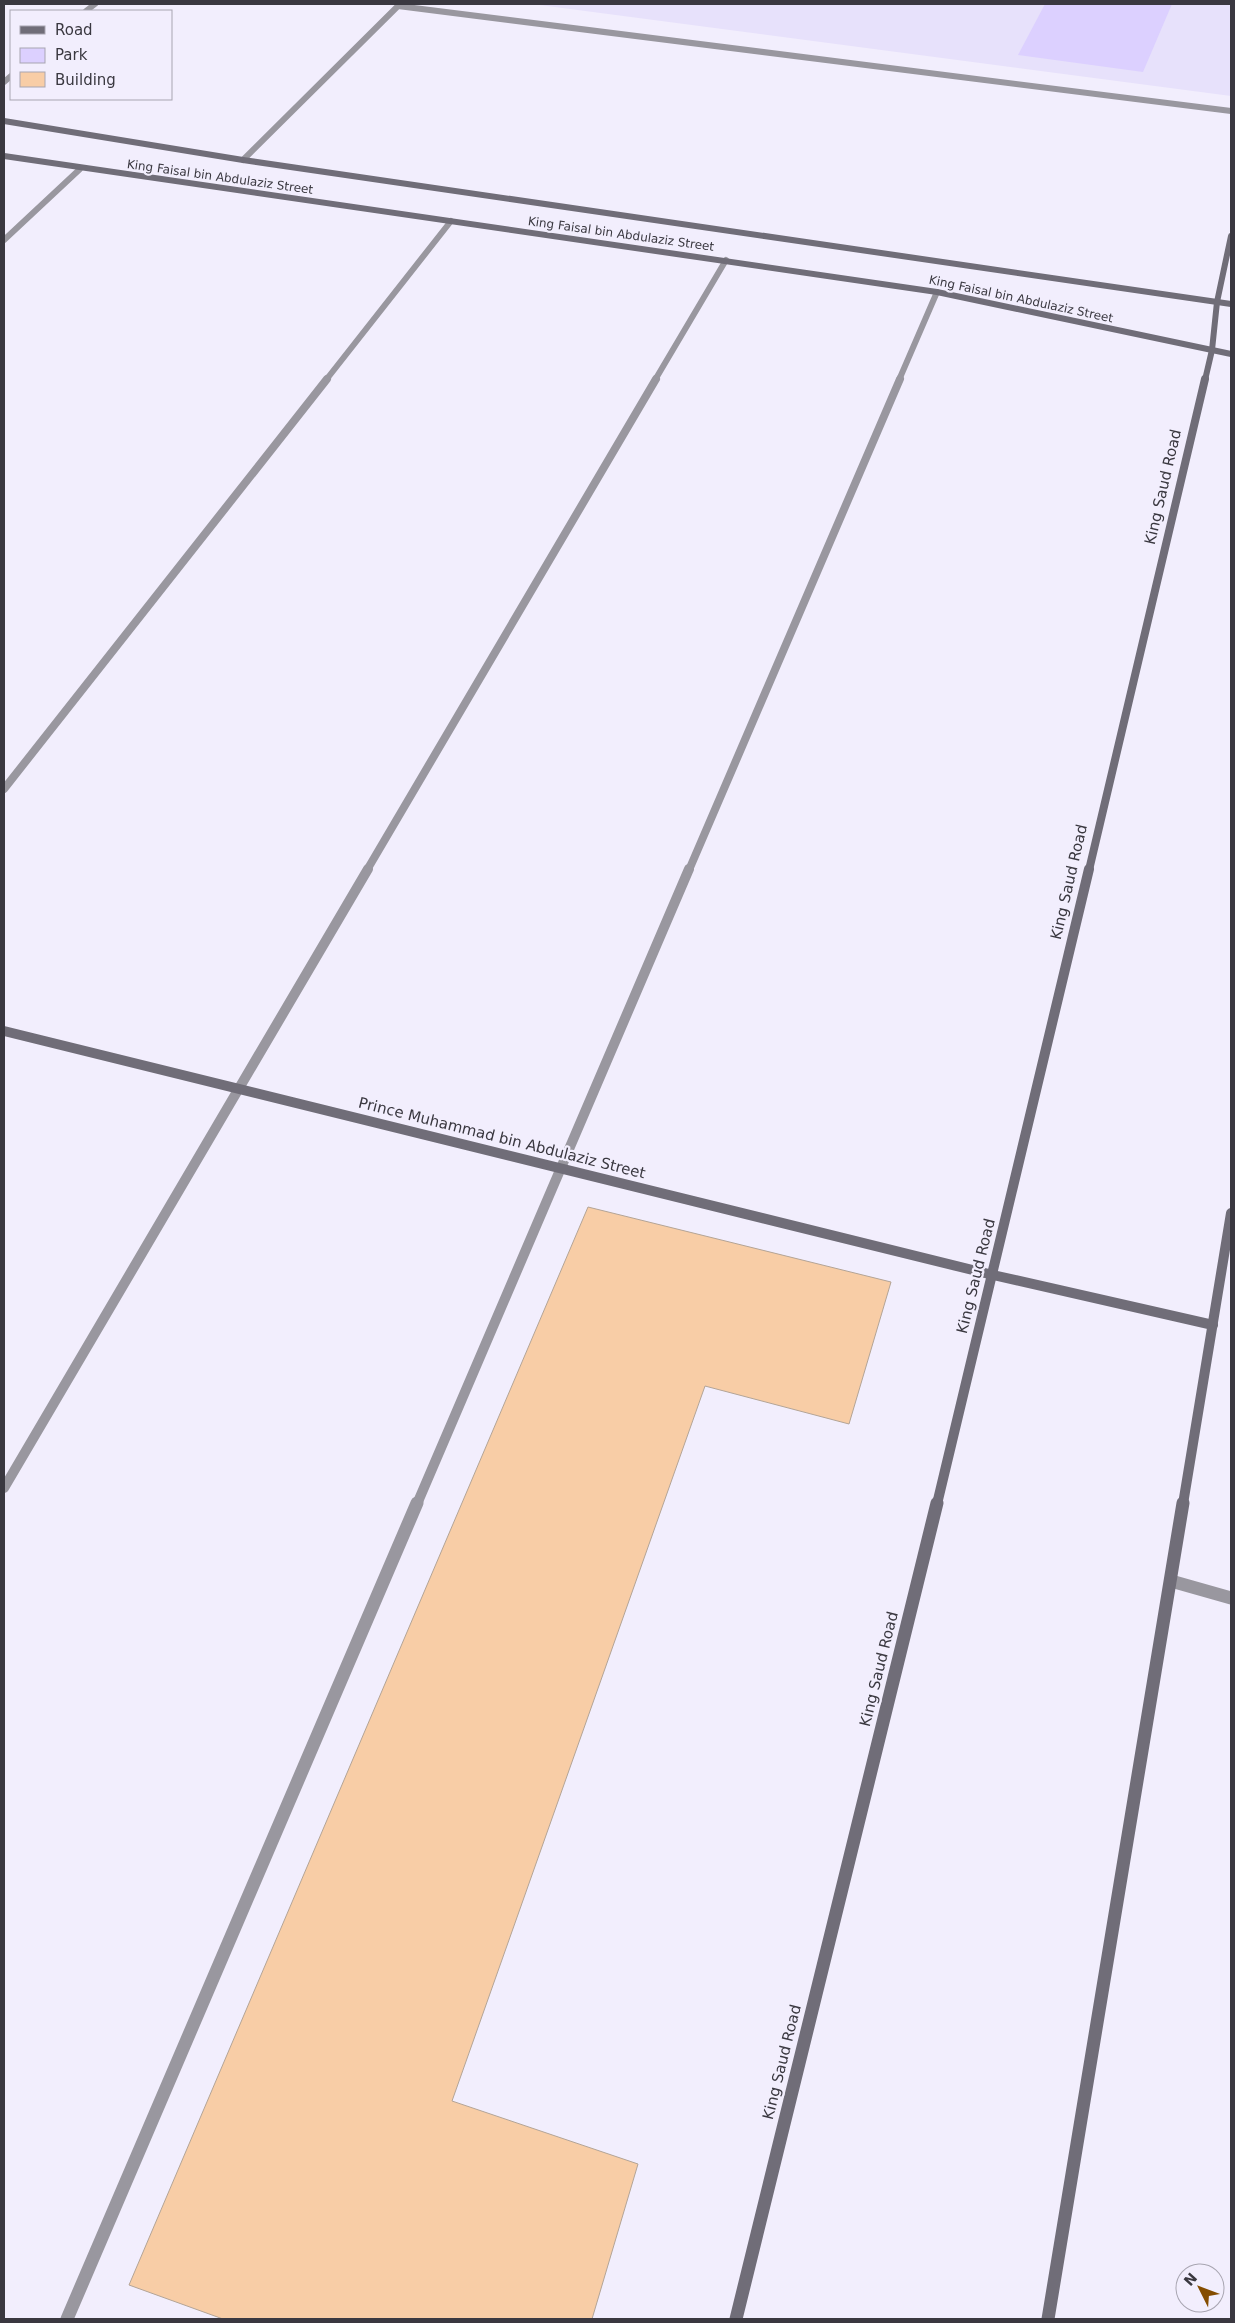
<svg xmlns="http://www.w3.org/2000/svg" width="1235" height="2323" font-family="'DejaVu Sans',sans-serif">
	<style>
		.built { fill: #e7e1fb }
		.green { fill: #dcd0ff }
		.building { fill: #f8cda6; stroke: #b3a496 }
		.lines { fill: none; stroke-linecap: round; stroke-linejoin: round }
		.minor-far3 { stroke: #99979f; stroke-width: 6 }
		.minor-far2 { stroke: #99979f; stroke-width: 8 }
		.minor-far1 { stroke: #99979f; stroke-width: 10 }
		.minor { stroke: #99979f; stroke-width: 13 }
		.secondary-far3 { stroke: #706d78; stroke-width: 6 }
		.secondary-far2 { stroke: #706d78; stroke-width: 8 }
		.secondary-far1 { stroke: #706d78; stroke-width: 10 }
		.secondary { stroke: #706d78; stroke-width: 13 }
		.labels { text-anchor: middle; stroke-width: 4.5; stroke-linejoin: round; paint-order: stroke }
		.far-street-label { font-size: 12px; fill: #3a3840; stroke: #f2eefd }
		.street-label { font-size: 15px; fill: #3a3840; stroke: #f2eefd }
	</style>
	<rect width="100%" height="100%" fill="#f2eefd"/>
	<path class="built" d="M532 4H1231V96Z"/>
	<path class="green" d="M1045 4H1172L1143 72 1018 55Z"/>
	<path class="building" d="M588 1207 891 1282 849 1424 705 1386 452 2101 638 2164 592 2319H223L129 2285Z"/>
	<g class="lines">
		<g class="minor-far3">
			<path d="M86 11 95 4"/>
			<path d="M4 82 11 76"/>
			<path d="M243 160 398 6 1231 111"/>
			<path d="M4 240 80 169"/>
			<path d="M326 380 451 221"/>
			<path d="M655 380 726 260"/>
			<path d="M899 380 937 292"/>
		</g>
		<g class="minor-far2">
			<path d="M4 789 327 379"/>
			<path d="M367 870 656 379"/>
			<path d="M689 870 900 379"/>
		</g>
		<g class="minor-far1">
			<path d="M4 1488 368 869"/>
			<path d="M417 1504 689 869"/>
		</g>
		<g class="minor">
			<path d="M1171 1581 1231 1598"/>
			<path d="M67 2319 417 1503"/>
		</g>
		<g class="secondary-far3">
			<path d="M4 121 243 160 1231 304"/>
			<path d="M4 156 937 292 1231 354"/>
			<path d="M1205 380 1212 350 1217 302 1231 236"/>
		</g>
		<path class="secondary-far2" d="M1089 870 1205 379"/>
		<g class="secondary-far1">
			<path d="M4 1031 993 1275 1213 1325"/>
			<path d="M937 1504 1089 869"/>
			<path d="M1183 1504 1231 1213"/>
		</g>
		<g class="secondary">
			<path d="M736 2319 937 1503"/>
			<path d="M1048 2319 1183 1503"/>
		</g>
	</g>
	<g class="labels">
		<g class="far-street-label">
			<text transform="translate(220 177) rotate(8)" y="4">King Faisal bin Abdulaziz Street</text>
			<text transform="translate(621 234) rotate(8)" y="4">King Faisal bin Abdulaziz Street</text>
			<text transform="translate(1021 299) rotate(12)" y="4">King Faisal bin Abdulaziz Street</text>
		</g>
		<g class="street-label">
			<text transform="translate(1163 487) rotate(-77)" y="5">King Saud Road</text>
			<text transform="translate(1069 882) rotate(-77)" y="5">King Saud Road</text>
			<text transform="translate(502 1138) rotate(14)" y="5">Prince Muhammad bin Abdulaziz Street</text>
			<text transform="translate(976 1276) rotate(-76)" y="5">King Saud Road</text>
			<text transform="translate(879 1669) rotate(-76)" y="5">King Saud Road</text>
			<text transform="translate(782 2062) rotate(-76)" y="5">King Saud Road</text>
		</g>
	</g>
	<rect width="1235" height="2323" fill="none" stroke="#3a3840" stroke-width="10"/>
	<rect x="10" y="10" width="162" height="90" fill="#f2eefd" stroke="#a8a5b1"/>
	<rect x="20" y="26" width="25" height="8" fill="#706d78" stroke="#a8a5b1"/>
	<text x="55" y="35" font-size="15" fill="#3a3840">Road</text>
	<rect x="20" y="48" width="25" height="15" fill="#dcd0ff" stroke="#a8a5b1"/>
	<text x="55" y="60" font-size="15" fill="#3a3840">Park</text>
	<rect x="20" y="72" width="25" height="15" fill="#f8cda6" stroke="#a8a5b1"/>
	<text x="55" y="85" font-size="15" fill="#3a3840">Building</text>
	<g transform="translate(1200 2288) rotate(312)"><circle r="24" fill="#f2eefd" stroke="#a8a5b1"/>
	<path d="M0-4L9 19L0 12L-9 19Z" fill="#854d00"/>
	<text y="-8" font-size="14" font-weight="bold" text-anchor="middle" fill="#3a3840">N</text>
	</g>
</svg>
